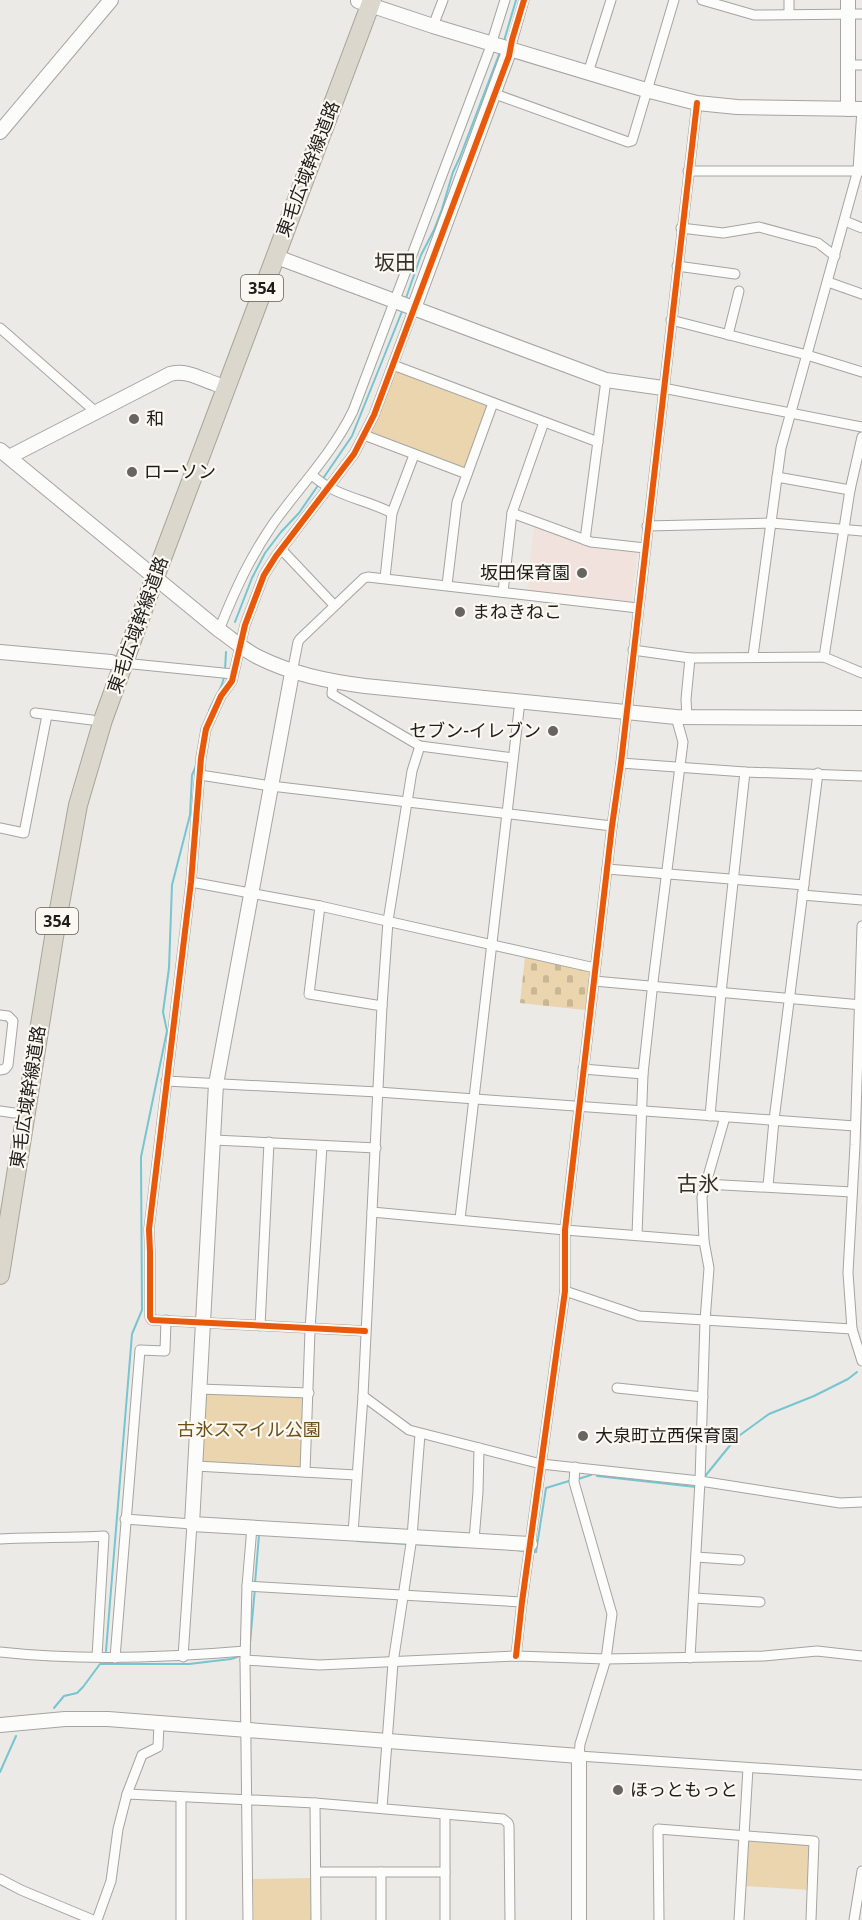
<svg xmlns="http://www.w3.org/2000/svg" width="862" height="1920" font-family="'Noto Sans','Noto Sans JP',sans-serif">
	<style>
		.education { fill: #f1e2dd }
		.cemetery { fill: url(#cemetery-stones) }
		.park { fill: #ead5ae }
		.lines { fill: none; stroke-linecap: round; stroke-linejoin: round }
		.stream { stroke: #76c5d0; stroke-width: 2 }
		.street-casing { stroke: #a5a4a1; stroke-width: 11 }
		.secondary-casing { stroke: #a5a4a1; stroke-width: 16 }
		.highway-casing { stroke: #a8a496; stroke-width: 20 }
		.street { stroke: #fcfcfb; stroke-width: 9 }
		.secondary { stroke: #fcfcfb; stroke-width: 14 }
		.highway { stroke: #dbd7cc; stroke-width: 18 }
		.cycleway-casing { stroke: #fbf8f2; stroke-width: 10 }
		.cycleway { stroke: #e8590c; stroke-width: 6 }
		.poi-dot { fill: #666562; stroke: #fbf8f2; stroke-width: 2 }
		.labels { text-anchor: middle; stroke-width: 4.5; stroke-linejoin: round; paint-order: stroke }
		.shield { fill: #fbf8f2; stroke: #605f5c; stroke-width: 1.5 }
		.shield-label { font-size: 16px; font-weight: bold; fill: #1e1d1b }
		.street-label { font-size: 18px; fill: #1e1d1b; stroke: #fbf8f2 }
		.poi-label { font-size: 18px; fill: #1e1d1b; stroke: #fbf8f2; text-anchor: start }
		.park-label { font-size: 18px; fill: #6a5018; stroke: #fbf8f2 }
		.quarter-label { font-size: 21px; fill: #34312c; stroke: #fbf8f2 }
	</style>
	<defs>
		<pattern id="cemetery-stones" width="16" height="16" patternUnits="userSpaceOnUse" patternTransform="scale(1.5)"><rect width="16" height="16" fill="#ead5ae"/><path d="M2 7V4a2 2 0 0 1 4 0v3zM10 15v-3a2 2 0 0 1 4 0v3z" fill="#c8b695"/></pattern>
	</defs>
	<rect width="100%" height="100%" fill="#eceae6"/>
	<path class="education" d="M534 526 584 543 634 550 637 554 631 604 527 592Z"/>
	<path class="cemetery" d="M525 957 587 969 590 975 585 1010 520 1003Z"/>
	<g class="park">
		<path d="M397 371 485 404 487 407 465 467 462 468 372 434 371 431 394 372Z"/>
		<path d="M201 1392 307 1395 302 1468 195 1462Z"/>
		<path d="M746 1839 812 1845 810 1890 745 1886Z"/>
		<path d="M310 1878 312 1920H254L253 1879Z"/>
	</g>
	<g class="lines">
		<g class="stream">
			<path d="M504 41 516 0"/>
			<path d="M405 301 421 255 434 230 442 209 453 172 460 157 500 52"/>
			<path d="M322 480 352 436 403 309"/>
			<path d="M235 622 252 578 265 553 281 532 299 513 319 484"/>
			<path d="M225 670 226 652"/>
			<path d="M209 711C213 699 223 689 224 676"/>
			<path d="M706 1475 736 1438 769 1414 814 1396 848 1379 857 1372"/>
			<path d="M597 1476 696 1487"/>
			<path d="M578 1479 591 1475"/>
			<path d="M357 1541 408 1544"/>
			<path d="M414 1544 459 1547"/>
			<path d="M507 1549 525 1551"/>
			<path d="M530 1551 536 1552 546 1488 569 1481"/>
			<path d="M255 1583 259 1535"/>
			<path d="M106 1651 132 1334 142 1310 141 1157 167 1031 163 1012 169 968 172 885 190 815 192 775 196 766"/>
			<path d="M249 1654 255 1588"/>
			<path d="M54 1708 64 1696 77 1693 83 1687 100 1664H189L231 1659 243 1655"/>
			<path d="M0 1772 16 1736"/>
		</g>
		<defs>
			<g id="street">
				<path d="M702 0 754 15 862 14"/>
				<path d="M789 0V14"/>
				<path d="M433 26 443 0"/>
				<path d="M510 49 524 0"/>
				<path d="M848 65H862"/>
				<path d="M588 73 611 0"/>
				<path d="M495 94 628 142 632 141 674 0"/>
				<path d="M688 171H862"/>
				<path d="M845 221 862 228"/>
				<path d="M681 228 723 233 759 227 818 243 835 256"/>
				<path d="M677 266 735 274"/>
				<path d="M828 282 862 294"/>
				<path d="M671 320 807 355 862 372"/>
				<path d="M0 328 97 413"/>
				<path d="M728 335 739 291"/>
				<path d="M393 365 598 442"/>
				<path d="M663 388 862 427"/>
				<path d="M364 435 467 474"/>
				<path d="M312 475C336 497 365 499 392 513"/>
				<path d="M777 477 850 490"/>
				<path d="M512 513 591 542 645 548"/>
				<path d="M647 526 772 523 862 531"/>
				<path d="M585 540 606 380"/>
				<path d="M281 549 334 605"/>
				<path d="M385 578 392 513 414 455"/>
				<path d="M447 585 457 502 493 403"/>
				<path d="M503 592 512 513 544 422"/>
				<path d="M219 630C235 590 249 559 273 524 300 486 332 454 353 411L489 51 505 0"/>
				<path d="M633 650 690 658 824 657 862 673"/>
				<path d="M753 656 781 448 858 170 862 109"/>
				<path d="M824 657 850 490 862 437"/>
				<path d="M123 663 233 674"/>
				<path d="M292 673 298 642 300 639 364 578 368 577 638 608"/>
				<path d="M333 682 332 694 420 746 513 758"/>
				<path d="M35 713 92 720"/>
				<path d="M687 717 686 699 690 658"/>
				<path d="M621 763 745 772 862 776"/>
				<path d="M200 775 271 786 612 826"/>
				<path d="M0 828 24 833 47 715"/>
				<path d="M607 869 804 885"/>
				<path d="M191 882 320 906 595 968"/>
				<path d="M802 895 862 900"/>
				<path d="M320 906 309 994 382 1006"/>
				<path d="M862 926 855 1145 848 1273 852 1329 862 1361"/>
				<path d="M594 981 862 1005"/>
				<path d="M0 1015 8 1016 13 1021 8 1065 5 1069 0 1070"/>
				<path d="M583 1069 643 1074"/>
				<path d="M166 1081 378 1092 855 1126"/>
				<path d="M0 1111 14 1113"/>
				<path d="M710 1116 721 993 745 772"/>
				<path d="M214 1140 376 1148"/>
				<path d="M705 1184 852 1192"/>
				<path d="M768 1186 774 1120 818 773"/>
				<path d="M372 1212 565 1230 704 1241"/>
				<path d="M460 1219 520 701"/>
				<path d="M637 1235 643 1074 653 982 683 742 676 717"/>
				<path d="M565 1291 639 1316 852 1329"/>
				<path d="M260 1326 269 1142"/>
				<path d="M365 1331 152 1320 150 1317V1252L149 1229 191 882 201 758 206 729 221 696 232 681 245 625 264 575 276 556 354 454 374 415 414 308"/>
				<path d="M617 1388 703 1397"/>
				<path d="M199 1389 309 1393"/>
				<path d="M363 1396 409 1430 541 1464 700 1481 840 1503 862 1502"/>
				<path d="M196 1466 356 1475"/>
				<path d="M575 1467 574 1482 612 1614 606 1659 580 1744 579 1756 862 1775"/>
				<path d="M305 1472 310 1330 322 1146"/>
				<path d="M125 1519 192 1524 183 1657"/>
				<path d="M353 1533 363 1396 382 1006 388 921 412 771 420 746"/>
				<path d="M0 1539C35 1537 69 1538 104 1536L97 1657"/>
				<path d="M474 1540 478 1492 479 1448"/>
				<path d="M696 1557 740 1560"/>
				<path d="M247 1586 522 1602"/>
				<path d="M694 1598 760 1602"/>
				<path d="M0 1652C81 1661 164 1658 245 1651"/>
				<path d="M516 1656 522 1602 565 1291V1230L612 826 621 763 697 103"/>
				<path d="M115 1658 140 1350 165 1351 166 1320"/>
				<path d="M690 1658 700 1481 705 1321 709 1268 704 1241 702 1197 725 1117"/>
				<path d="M245 1660 319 1665 516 1656 606 1659 764 1656 817 1651 862 1656"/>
				<path d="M127 1794 315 1803 503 1819 508 1823 509 1826 510 1920"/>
				<path d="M181 1797V1920"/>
				<path d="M315 1803 316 1920"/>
				<path d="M382 1808 393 1663 412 1537 420 1434"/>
				<path d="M445 1815V1920"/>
				<path d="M316 1872H445"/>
				<path d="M381 1872V1920"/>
				<path d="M0 1879 21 1890 93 1920"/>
				<path d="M97 1920 111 1881 118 1829 127 1794 142 1755 158 1747 159 1723"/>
				<path d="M248 1920 245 1660 247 1586 252 1527"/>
				<path d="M659 1920 658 1829 814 1841 811 1920"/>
				<path d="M739 1920 748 1768"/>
				<path d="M854 1920 862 1871"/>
			</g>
			<g id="secondary">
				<path d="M848 0V109"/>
				<path d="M358 1 433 26 646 90 697 103 737 107 862 109"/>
				<path d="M0 132 111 0"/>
				<path d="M274 256 606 380 663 388"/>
				<path d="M414 308 510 49"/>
				<path d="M0 450 219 630C232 639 244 650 258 657 292 674 327 681 365 686L676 717 862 718"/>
				<path d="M9 457 170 374C185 369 201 379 216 384"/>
				<path d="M0 652 111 662"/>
				<path d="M292 673 216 1084 192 1524 530 1544"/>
				<path d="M0 1725 65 1719H108L579 1756V1920"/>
			</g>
			<path id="highway" d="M0 1275 54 937 78 805 103 720 155 577 372 0"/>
		</defs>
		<use href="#street" class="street-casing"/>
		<use href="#secondary" class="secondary-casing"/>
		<use href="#highway" class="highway-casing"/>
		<use href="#street" class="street"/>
		<use href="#secondary" class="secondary"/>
		<use href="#highway" class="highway"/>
		<defs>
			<g id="cycleway">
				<path d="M365 1331 152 1320 150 1317V1252L149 1229 191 882 201 758 206 729 221 696 232 681 245 625 264 575 276 556 354 454 374 415 509 56 512 40 524 0"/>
				<path d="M516 1656 522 1602 565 1291V1230L612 826 621 763 697 103"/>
			</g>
		</defs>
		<use href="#cycleway" class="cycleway-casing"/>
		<use href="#cycleway" class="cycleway"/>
	</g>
	<g class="poi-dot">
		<circle cx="134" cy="419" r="6"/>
		<circle cx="132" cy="472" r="6"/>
		<circle cx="582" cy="573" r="6"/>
		<circle cx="460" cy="612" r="6"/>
		<circle cx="553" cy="731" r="6"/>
		<circle cx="583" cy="1436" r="6"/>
		<circle cx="618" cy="1790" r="6"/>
	</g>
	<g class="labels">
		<g class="shield">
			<rect x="241" y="275" width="42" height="26" rx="4.5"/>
			<rect x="36" y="908" width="42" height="26" rx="4.5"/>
		</g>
		<g class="shield-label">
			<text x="262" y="294">354</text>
			<text x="57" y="927">354</text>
		</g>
		<g class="street-label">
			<text transform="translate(308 169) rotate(-69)" y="6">東毛広域幹線道路</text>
			<text transform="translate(138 625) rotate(-70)" y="6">東毛広域幹線道路</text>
			<text transform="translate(28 1097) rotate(-81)" y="6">東毛広域幹線道路</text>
		</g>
		<g class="poi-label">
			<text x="146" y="425">和</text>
			<text x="144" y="478">ローソン</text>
			<text x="570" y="579" text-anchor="end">坂田保育園</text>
			<text x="472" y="618">まねきねこ</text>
			<text x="541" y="737" text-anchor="end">セブン-イレブン</text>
			<text x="595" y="1442">大泉町立西保育園</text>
			<text x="630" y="1796">ほっともっと</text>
		</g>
		<g class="park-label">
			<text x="249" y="1436">古氷スマイル公園</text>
		</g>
		<g class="quarter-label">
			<text x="395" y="270">坂田</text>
			<text x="698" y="1191">古氷</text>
		</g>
	</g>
</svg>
